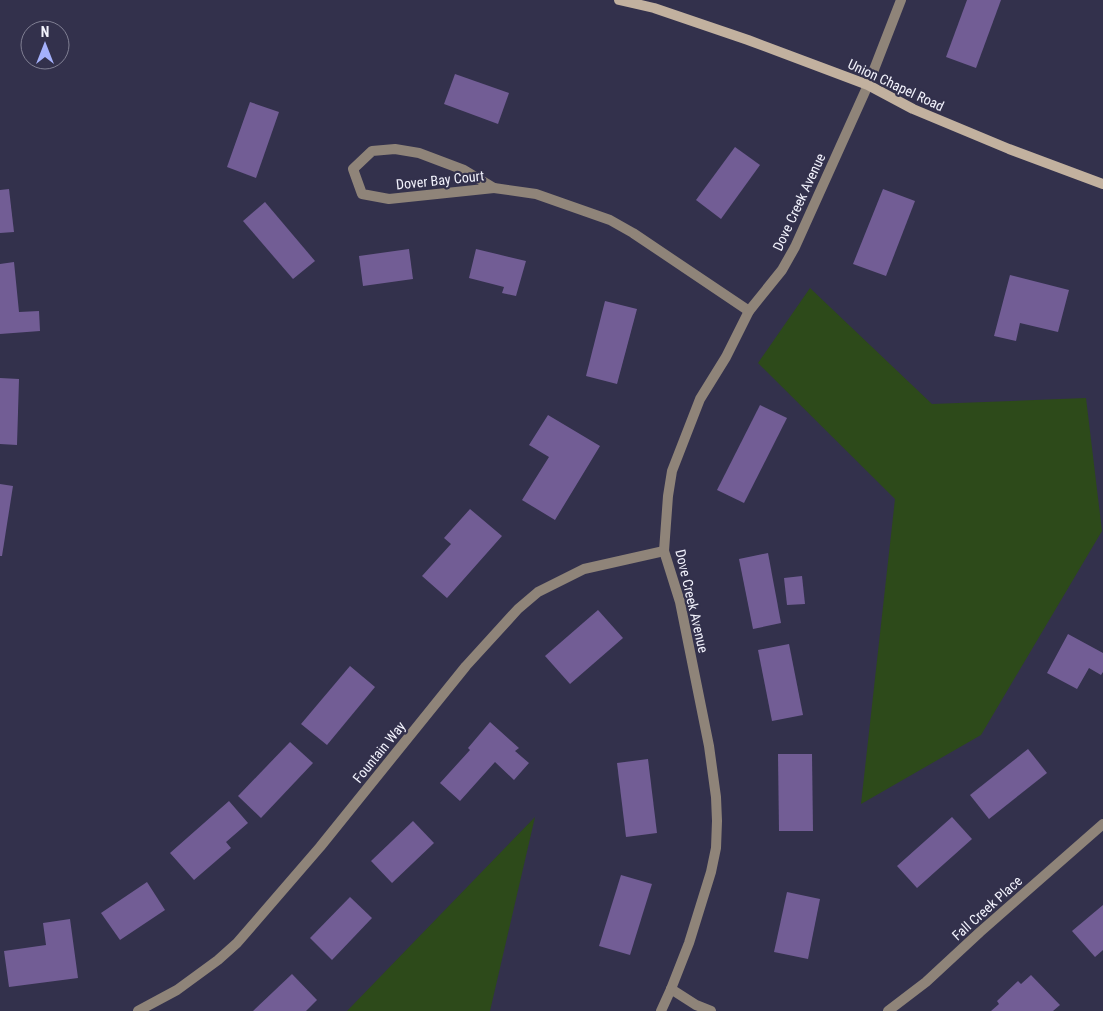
<svg xmlns="http://www.w3.org/2000/svg" width="1103" height="1011" font-family="'Roboto Condensed',sans-serif">
	<style>
		.green { fill: #2d4a1a }
		.building { fill: #725d95 }
		.lines { fill: none; stroke-linecap: round; stroke-linejoin: round }
		.street { stroke: #8f8479; stroke-width: 10 }
		.secondary { stroke: #c2b19f; stroke-width: 10 }
		.labels { text-anchor: middle; stroke-width: 4.5; stroke-linejoin: round; paint-order: stroke }
		.street-label { font-size: 14px; fill: #f3f3fd; stroke: #33314c }
	</style>
	<rect width="100%" height="100%" fill="#33314c"/>
	<g class="green">
		<path d="M810 288 932 404 1086 398 1102 531 981 735 861 804 895 499 758 363Z"/>
		<path d="M535 817 490 1011H347Z"/>
	</g>
	<g class="building">
		<path d="M967 0H1001L976 68 946 57Z"/>
		<path d="M455 74 509 93 498 124 444 104Z"/>
		<path d="M250 102 279 112 256 178 227 167Z"/>
		<path d="M735 147 760 165 721 219 696 200Z"/>
		<path d="M9 189 14 232 0 233V190Z"/>
		<path d="M883 189 915 201 886 276 853 264Z"/>
		<path d="M265 202 315 261 293 279 243 221Z"/>
		<path d="M409 249 413 279 363 286 359 256Z"/>
		<path d="M476 249 526 261 516 296 502 293 504 287 469 278Z"/>
		<path d="M14 262 19 312 39 311 40 331 0 334V264Z"/>
		<path d="M1010 275 1069 290 1058 332 1020 323 1016 341 994 336Z"/>
		<path d="M605 301 637 309 617 384 586 376Z"/>
		<path d="M0 378 19 379 17 445 0 444Z"/>
		<path d="M760 405 787 418 744 503 717 490Z"/>
		<path d="M548 415 600 446 555 520 522 500 549 457 529 445Z"/>
		<path d="M0 484 13 486 2 556H0Z"/>
		<path d="M470 509 502 536 447 598 422 576 451 544 444 538Z"/>
		<path d="M768 553 781 623 753 629 739 559Z"/>
		<path d="M802 576 805 604 787 605 784 578Z"/>
		<path d="M598 610 623 638 570 684 545 656Z"/>
		<path d="M1068 634 1103 653V672L1101 675 1089 668 1077 689 1047 673Z"/>
		<path d="M789 644 803 715 772 721 758 650Z"/>
		<path d="M350 666 375 687 327 745 301 724Z"/>
		<path d="M490 722 519 748 515 751 529 763 514 780 495 762 460 801 440 783 470 750 468 748Z"/>
		<path d="M290 742 313 763 261 818 238 796Z"/>
		<path d="M1028 749 1047 773 989 819 970 795Z"/>
		<path d="M778 754H812L813 831H779Z"/>
		<path d="M648 759 657 833 626 837 617 763Z"/>
		<path d="M229 801 248 823 226 842 231 848 194 880 170 853Z"/>
		<path d="M952 817 972 839 917 888 897 866Z"/>
		<path d="M413 821 434 843 392 883 371 861Z"/>
		<path d="M621 875 652 884 630 955 599 946Z"/>
		<path d="M147 882 165 910 120 940 101 913Z"/>
		<path d="M787 892 820 899 808 959 774 952Z"/>
		<path d="M350 897 372 918 332 960 310 938Z"/>
		<path d="M1103 905V950L1095 957 1072 931Z"/>
		<path d="M70 919 78 978 9 987 4 951 46 945 43 923Z"/>
		<path d="M292 974 317 1000 306 1011H253Z"/>
		<path d="M1031 975 1060 1005 1053 1011H991L999 1004 997 1001 1018 981 1021 984Z"/>
	</g>
	<g class="lines">
		<g class="street">
			<path d="M395 149 419 153 464 170 494 188 389 199 362 194 353 169 372 151Z"/>
			<path d="M494 188 536 194 610 220 633 233 749 311"/>
			<path d="M671 989 696 1005 711 1011"/>
			<path d="M138 1011 177 990 218 960 237 943 320 847 466 666 518 609 538 592 584 569 664 551"/>
			<path d="M661 1011 671 989 689 943 711 872 716 848 717 821 716 797 709 746 680 602 664 551 668 496 672 471 700 399 726 357 749 311 782 270 795 247 868 85 901 0"/>
			<path d="M888 1011 926 982 980 932 1103 824"/>
		</g>
		<path class="secondary" d="M619 0 654 8 748 40 868 85 913 109 1009 149 1103 184"/>
	</g>
	<g class="labels">
		<g class="street-label">
			<text transform="translate(896 85) rotate(25)" y="5">Union Chapel Road</text>
			<text transform="translate(440 180) rotate(-6)" y="5">Dover Bay Court</text>
			<text transform="translate(799 202) rotate(-65)" y="5">Dove Creek Avenue</text>
			<text transform="translate(692 601) rotate(77)" y="5">Dove Creek Avenue</text>
			<text transform="translate(379 752) rotate(-51)" y="5">Fountain Way</text>
			<text transform="translate(987 908) rotate(-42)" y="5">Fall Creek Place</text>
		</g>
	</g>
	<g transform="translate(45 45)"><circle r="24" fill="#33314c" stroke="#807f93"/>
	<path d="M0-4L9 19L0 12L-9 19Z" fill="#a5b1fc"/>
	<text y="-8" font-size="14" font-weight="bold" text-anchor="middle" fill="#f3f3fd">N</text>
	</g>
</svg>
